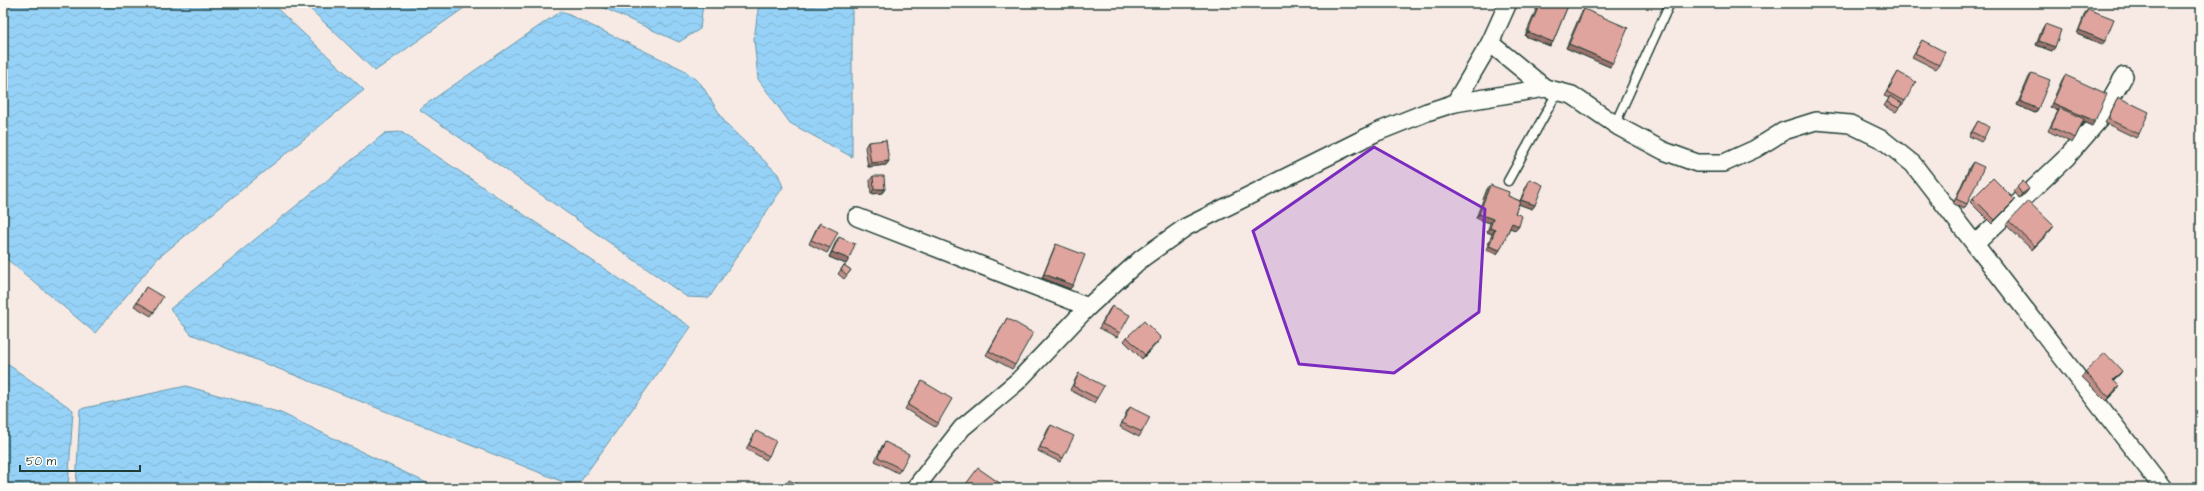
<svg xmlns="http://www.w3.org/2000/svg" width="2204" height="491" font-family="'Architects Daughter',sans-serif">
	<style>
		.water { fill: url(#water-waves); stroke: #6696a9 }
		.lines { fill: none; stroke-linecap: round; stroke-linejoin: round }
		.lane-casing { stroke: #1f3d34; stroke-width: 11 }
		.street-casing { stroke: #1f3d34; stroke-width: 20 }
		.lane { stroke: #fdfcf7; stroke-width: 8 }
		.street { stroke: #fdfcf7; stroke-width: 17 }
		.wall { fill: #bf8d87; stroke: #1f3d34 }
		.shaded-wall { fill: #9b736e; stroke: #1f3d34 }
		.building { fill: #dea49d; stroke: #1f3d34 }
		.marked { fill: #7b2cbf; fill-opacity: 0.2; stroke: #7b2cbf; stroke-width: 3; stroke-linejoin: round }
	</style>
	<defs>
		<pattern id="water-waves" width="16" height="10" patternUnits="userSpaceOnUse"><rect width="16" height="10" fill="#96d2f7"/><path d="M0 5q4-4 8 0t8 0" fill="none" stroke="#81b5d4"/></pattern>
	</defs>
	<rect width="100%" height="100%" fill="#f7eae5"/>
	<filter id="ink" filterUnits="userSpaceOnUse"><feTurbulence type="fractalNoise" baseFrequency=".025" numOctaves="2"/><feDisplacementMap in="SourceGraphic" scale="8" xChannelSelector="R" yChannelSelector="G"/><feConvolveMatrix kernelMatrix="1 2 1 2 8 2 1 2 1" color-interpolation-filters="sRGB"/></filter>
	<g filter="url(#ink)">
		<g class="water">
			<path d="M9 3H271L364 90 158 258 95 333 3 256V16Z"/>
			<path d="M304 3H471L375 71Z"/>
			<path d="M593 3H703L700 29 679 42Z"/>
			<path d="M759 3H852V157L790 123 758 79 754 39Z"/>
			<path d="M561 11 684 70 701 84 726 124 778 174 783 187 709 298 687 297 419 109Z"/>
			<path d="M401 132 691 327 580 482 566 483 191 334 170 309 385 133Z"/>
			<path d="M3 361 73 410 68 488H3Z"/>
			<path d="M186 386 281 413 437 488H76L80 409Z"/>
		</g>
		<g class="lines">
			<defs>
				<g id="lane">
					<path d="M1615 124 1670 3"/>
					<path d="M1508 181 1558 91"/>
				</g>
				<g id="street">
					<path d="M1490 43 1545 88"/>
					<path d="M1455 103 1490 43 1508 3"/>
					<path d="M857 217 1088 307"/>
					<path d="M1976 243 2067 157 2099 120 2124 76"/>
					<path d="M915 488 962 428 1018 381 1088 307 1141 259 1186 227 1377 132 1427 112 1455 103 1545 88 1572 95 1619 127 1664 151 1697 163H1724L1755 149 1784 131 1816 121 1850 124 1883 140 1913 164 2163 488"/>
				</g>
			</defs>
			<use href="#lane" class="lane-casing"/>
			<use href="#street" class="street-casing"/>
			<use href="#lane" class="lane"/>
			<use href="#street" class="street"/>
		</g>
		<g class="wall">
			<path d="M1539 3H1569L1553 42 1550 46 1525 36Z"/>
			<path d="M1584 9 1613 63 1610 67 1566 48 1581 13Z"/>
			<path d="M2088 9 2102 45 2077 34 2085 13Z"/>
			<path d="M2045 24 2055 47 2052 51 2036 45 2042 29Z"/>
			<path d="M1922 40 1939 65 1936 69 1912 57 1919 45Z"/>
			<path d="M1898 72 1905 101 1902 105H1901L1896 112 1884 106 1889 98 1884 96Z"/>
			<path d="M2032 73 2038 109 2035 113 2017 105 2029 77Z"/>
			<path d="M2065 75 2092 126 2083 122 2075 138 2072 143 2048 131 2058 111 2050 107 2062 80Z"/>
			<path d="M2118 97 2139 134 2136 138 2105 123 2116 102Z"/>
			<path d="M1978 121 1984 138 1981 142 1969 136Z"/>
			<path d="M868 142 889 161 886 165 868 167 865 147Z"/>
			<path d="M1973 162 1967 204 1964 209 1953 204 1970 166Z"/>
			<path d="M873 176 885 189 882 193 871 194 870 180Z"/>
			<path d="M1530 179 1535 205 1532 209 1519 204 1515 213 1519 226 1516 230 1510 228 1497 254 1486 250 1492 234 1487 232 1490 223 1476 218 1487 189 1490 185 1508 196 1520 201 1527 183Z"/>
			<path d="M2017 187 2026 193 2019 198 2014 191Z"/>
			<path d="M1973 198 2015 200 2012 204 1992 224 1970 202Z"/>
			<path d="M2009 221 2051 230 2032 250 2006 225Z"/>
			<path d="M820 223 830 248 827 253 809 244 817 227Z"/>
			<path d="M839 237 849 259 846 264 829 257 836 241Z"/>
			<path d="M1056 244 1073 285 1070 289 1042 278 1054 248Z"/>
			<path d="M844 265 851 270 844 279 838 274Z"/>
			<path d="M146 287 154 312 151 316 134 306Z"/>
			<path d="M1112 306 1120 333 1117 337 1099 328 1109 310Z"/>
			<path d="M1007 318 1015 365 1012 369 986 355Z"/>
			<path d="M1127 337 1161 338 1158 342 1142 359 1124 341Z"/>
			<path d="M2122 371 2119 375 2114 381 2116 391 2106 401 2082 377 2085 372Z"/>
			<path d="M1079 373 1097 398 1094 403 1070 390 1076 378Z"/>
			<path d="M922 381 938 423 935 427 905 409Z"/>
			<path d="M1130 407 1142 432 1139 437 1120 427 1127 411Z"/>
			<path d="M1051 425 1063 458 1060 462 1038 451 1048 429Z"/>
			<path d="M756 431 769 456 766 460 746 449Z"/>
			<path d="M885 442 901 469 898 473 875 461 882 446Z"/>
		</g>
		<g class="shaded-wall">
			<path d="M2079 30 2105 41 2102 45 2077 34Z"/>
			<path d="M1528 32 1553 42 1550 46 1525 36Z"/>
			<path d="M2039 41 2055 47 2052 51 2036 45Z"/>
			<path d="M1569 44 1613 63 1610 67 1566 48Z"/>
			<path d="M2020 101 2038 109 2035 113 2017 105Z"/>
			<path d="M2053 103 2095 121 2092 126 2058 111 2060 108 2058 111 2050 107Z"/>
			<path d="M889 161 886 165 868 167 871 163Z"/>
			<path d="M874 189H885L882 193 871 194Z"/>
			<path d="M2029 189 2026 193 2019 198 2022 194Z"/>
			<path d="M1521 200 1535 205 1532 209 1518 204Z"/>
			<path d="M2015 200 2012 204 1992 224 1995 220Z"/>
			<path d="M1479 214 1493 219 1490 223 1476 218Z"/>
			<path d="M1512 223 1519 226 1516 230 1509 228Z"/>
			<path d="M2054 226 2051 230 2032 250 2035 246Z"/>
			<path d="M1490 228 1495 230 1492 234 1487 232Z"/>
			<path d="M1489 246 1500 250 1497 254 1486 250Z"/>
			<path d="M832 252 849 259 846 264 829 257Z"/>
			<path d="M1044 274 1073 285 1070 289 1042 278Z"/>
			<path d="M1161 338 1158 342 1142 359 1145 355Z"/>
			<path d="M2122 371 2119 375 2110 384 2113 380Z"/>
			<path d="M2119 386 2116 391 2106 401 2109 397Z"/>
		</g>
		<g class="building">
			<path d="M1540 3H1569L1553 42 1528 32Z"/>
			<path d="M1584 9 1628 28 1613 63 1569 44Z"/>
			<path d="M2088 9 2114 19 2105 41 2079 30Z"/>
			<path d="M2045 24 2061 30 2055 47 2039 41Z"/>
			<path d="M1922 40 1945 52 1939 65 1915 53Z"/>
			<path d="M1898 72 1916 82 1905 101 1887 92Z"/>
			<path d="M2032 73 2050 80 2038 109 2020 101Z"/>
			<path d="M2065 75 2107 94 2095 121 2053 103Z"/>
			<path d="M1890 96 1902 103 1899 108 1887 102Z"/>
			<path d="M2118 97 2149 112 2139 134 2108 119Z"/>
			<path d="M2060 108 2084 119 2075 138 2051 127Z"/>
			<path d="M1978 121 1989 127 1984 138 1972 132Z"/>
			<path d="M886 140 889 161 871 163 868 142Z"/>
			<path d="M1973 162 1984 167 1967 204 1956 199Z"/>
			<path d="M873 176H884L885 189H874Z"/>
			<path d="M1993 178 2015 200 1995 220 1973 198Z"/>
			<path d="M1530 179 1543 185 1535 205 1521 200Z"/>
			<path d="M2023 181 2029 189 2022 194 2017 187Z"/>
			<path d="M1490 185 1509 192 1508 196 1520 201 1515 213 1522 216 1519 226 1512 223 1500 250 1489 246 1495 230 1490 228 1493 219 1479 214Z"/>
			<path d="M2028 201 2054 226 2035 246 2009 221Z"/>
			<path d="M820 223 838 232 830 248 811 240Z"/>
			<path d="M839 237 855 244 849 259 832 252Z"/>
			<path d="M1056 244 1085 255 1073 285 1044 274Z"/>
			<path d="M844 265 851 270 847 275 841 270Z"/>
			<path d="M146 287 163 297 154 312 137 302Z"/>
			<path d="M1112 306 1130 315 1120 333 1102 324Z"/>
			<path d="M1007 318 1033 333 1015 365 989 351Z"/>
			<path d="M1144 321 1161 338 1145 355 1127 337Z"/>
			<path d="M2105 353 2122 371 2113 380 2119 386 2109 397 2085 372Z"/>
			<path d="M1079 373 1104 386 1097 398 1073 386Z"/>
			<path d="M922 381 952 399 938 423 908 405Z"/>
			<path d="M1130 407 1150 417 1142 432 1122 423Z"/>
			<path d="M1051 425 1074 436 1063 458 1040 447Z"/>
			<path d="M756 431 776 441 769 456 749 445Z"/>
			<path d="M885 442 909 454 901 469 878 457Z"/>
			<path d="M978 468 1001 484 998 488H963Z"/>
			<path d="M789 480 806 488H785Z"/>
		</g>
	</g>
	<path class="marked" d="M1374 147 1485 209 1479 312 1394 373 1299 364 1253 231Z"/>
	<rect width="2204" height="491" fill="none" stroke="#fdfcf7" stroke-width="16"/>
	<rect x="8" y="8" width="2188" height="475" fill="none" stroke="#1f3d34" stroke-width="1.5" filter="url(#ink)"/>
	<path d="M20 465v6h120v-6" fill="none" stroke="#1f3d34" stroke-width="2"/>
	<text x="26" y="465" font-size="12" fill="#1f3d34" stroke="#fdfcf7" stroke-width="3" paint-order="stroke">50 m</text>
</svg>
